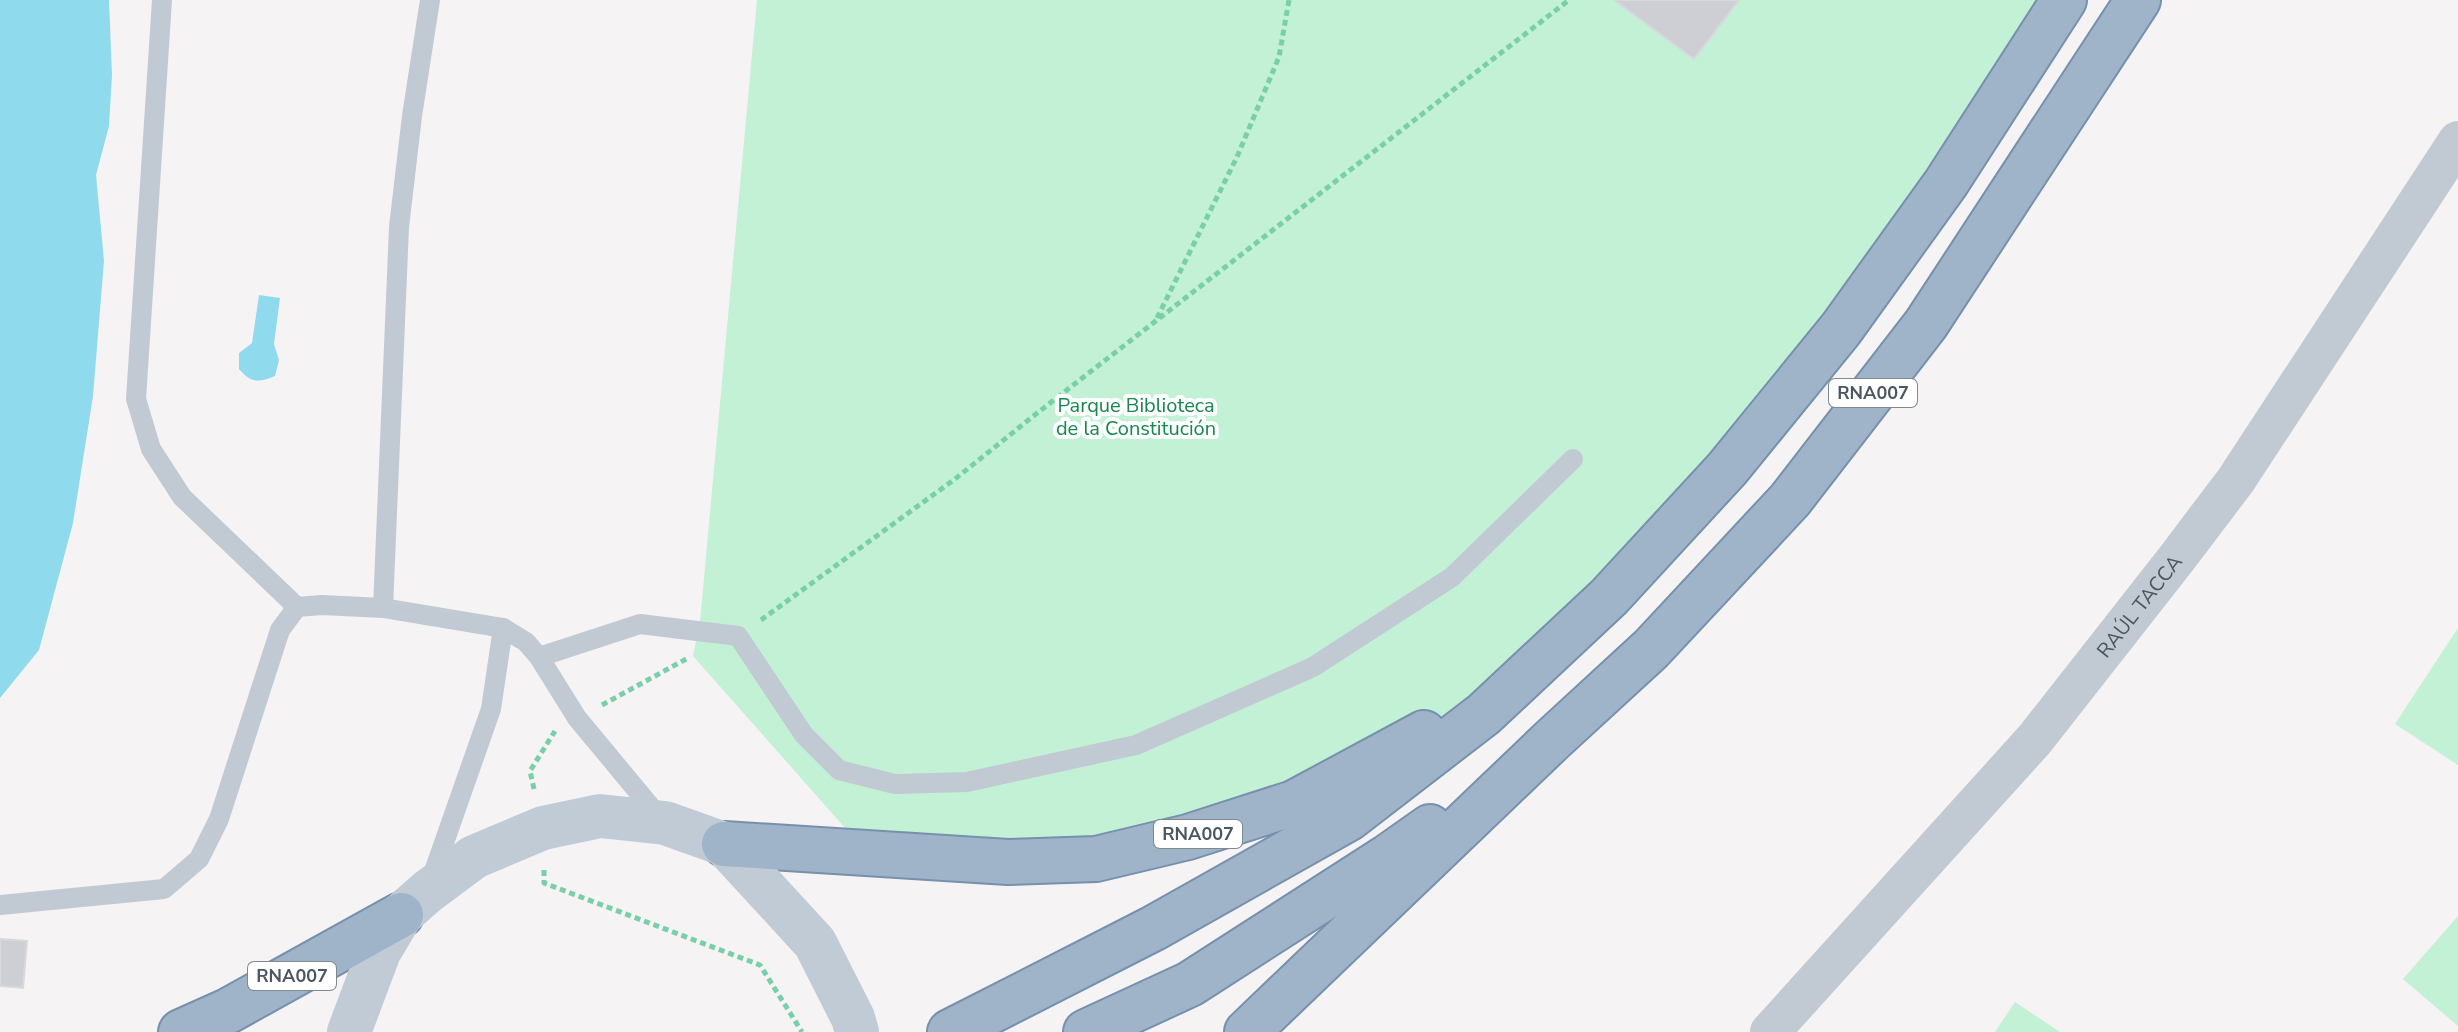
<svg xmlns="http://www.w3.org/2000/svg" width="2458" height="1032" font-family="'Nunito Sans',sans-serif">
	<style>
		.green { fill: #c3f1d5 }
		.water { fill: #90daee }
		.building { fill: #cdcfd5; stroke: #d7d9de; stroke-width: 2 }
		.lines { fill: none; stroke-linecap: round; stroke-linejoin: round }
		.trunk-casing { stroke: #7690ad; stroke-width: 48 }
		.path { stroke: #7ad0a6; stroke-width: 5; stroke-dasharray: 6 4; stroke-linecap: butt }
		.service { stroke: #c1cad2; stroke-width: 20 }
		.minor { stroke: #c1cad2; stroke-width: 40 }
		.secondary { stroke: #c1cbd6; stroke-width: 44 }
		.trunk { stroke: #9fb4c9; stroke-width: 44 }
		.labels { text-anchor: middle; stroke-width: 8; stroke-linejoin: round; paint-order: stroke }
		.shield { fill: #fff; stroke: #808990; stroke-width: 2 }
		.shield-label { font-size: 18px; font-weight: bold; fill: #4a5661 }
		.park-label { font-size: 20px; fill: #17864f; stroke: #fff }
		.street-label { font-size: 20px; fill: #4a5661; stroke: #fff }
	</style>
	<rect width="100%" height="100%" fill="#f5f3f3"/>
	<g class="green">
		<path d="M757 0H2064L1727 469 1437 726 1188 837 869 855 693 656 700 622Z"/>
		<path d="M2458 628V765L2395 724Z"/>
		<path d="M2458 916V1026L2403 979Z"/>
		<path d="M2015 1002 2060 1032H1995Z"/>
	</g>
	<g class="water">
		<path d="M0 0H109L112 75 109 126 96 175 104 261 93 396 73 523 39 650 0 698Z"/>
		<path d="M259 295 280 298 274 344 279 360 275 376C258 383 251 383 239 369V353L252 343Z"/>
	</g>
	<g class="building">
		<path d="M1614 0H1739L1694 59Z"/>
		<path d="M0 939 27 941 23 988 0 986Z"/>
	</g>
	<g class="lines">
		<defs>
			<g id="trunk">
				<path d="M724 844 1008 862 1096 859 1188 837 1294 803 1424 733"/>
				<path d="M181 1032 228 1011 401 915"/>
				<path d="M950 1032 1154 928 1349 818 1484 714 1609 597 1727 469 1841 329 1946 183 2064 0"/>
				<path d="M1086 1032 1190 984 1386 858 1430 827"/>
				<path d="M1247 1032 1552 740 1651 649 1790 500 1926 324 2138 0"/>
			</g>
		</defs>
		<use href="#trunk" class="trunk-casing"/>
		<g class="path">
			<path d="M1157 318 1237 157 1279 57 1289 0"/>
			<path d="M761 620 955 479 1036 414 1569 0"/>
			<path d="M602 705 688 658"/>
			<path d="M534 789 530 771 555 731"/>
			<path d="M544 870V883L760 965 802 1032"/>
		</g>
		<g class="service">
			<path d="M162 0 136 399 151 449 182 497 297 607"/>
			<path d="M383 608 399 227 412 116 430 0"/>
			<path d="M539 657 640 624 738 636 804 735 839 770 895 784 967 782 1136 745 1313 667 1452 577 1573 459"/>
			<path d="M432 877 491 709 503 628"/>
			<path d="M0 905 164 889 199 859 219 819 280 630 297 607 322 605 383 608 503 628 526 642 539 657 577 718 660 818"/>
		</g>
		<path class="minor" id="s1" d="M1770 1032 2035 739 2177 558 2236 480 2458 141"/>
		<path class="secondary" d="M349 1032 379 952 401 915 427 892 474 857 543 828 600 816 665 823 724 844 815 943 853 1018 857 1032"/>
		<use href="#trunk" class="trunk"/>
	</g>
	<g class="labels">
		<g class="shield">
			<rect x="1829" y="379" width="88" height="28" rx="6"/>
			<rect x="1154" y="820" width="88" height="28" rx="6"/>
			<rect x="248" y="962" width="88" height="28" rx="6"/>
		</g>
		<g class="shield-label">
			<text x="1873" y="399">RNA007</text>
			<text x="1198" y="840">RNA007</text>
			<text x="292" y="982">RNA007</text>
		</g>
		<g class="park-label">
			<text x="1136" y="412">Parque Biblioteca<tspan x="1136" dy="23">de la Constitución</tspan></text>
		</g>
		<g class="street-label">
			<text dy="7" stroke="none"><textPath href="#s1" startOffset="564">RAÚL TACCA</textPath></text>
		</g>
	</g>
</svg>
